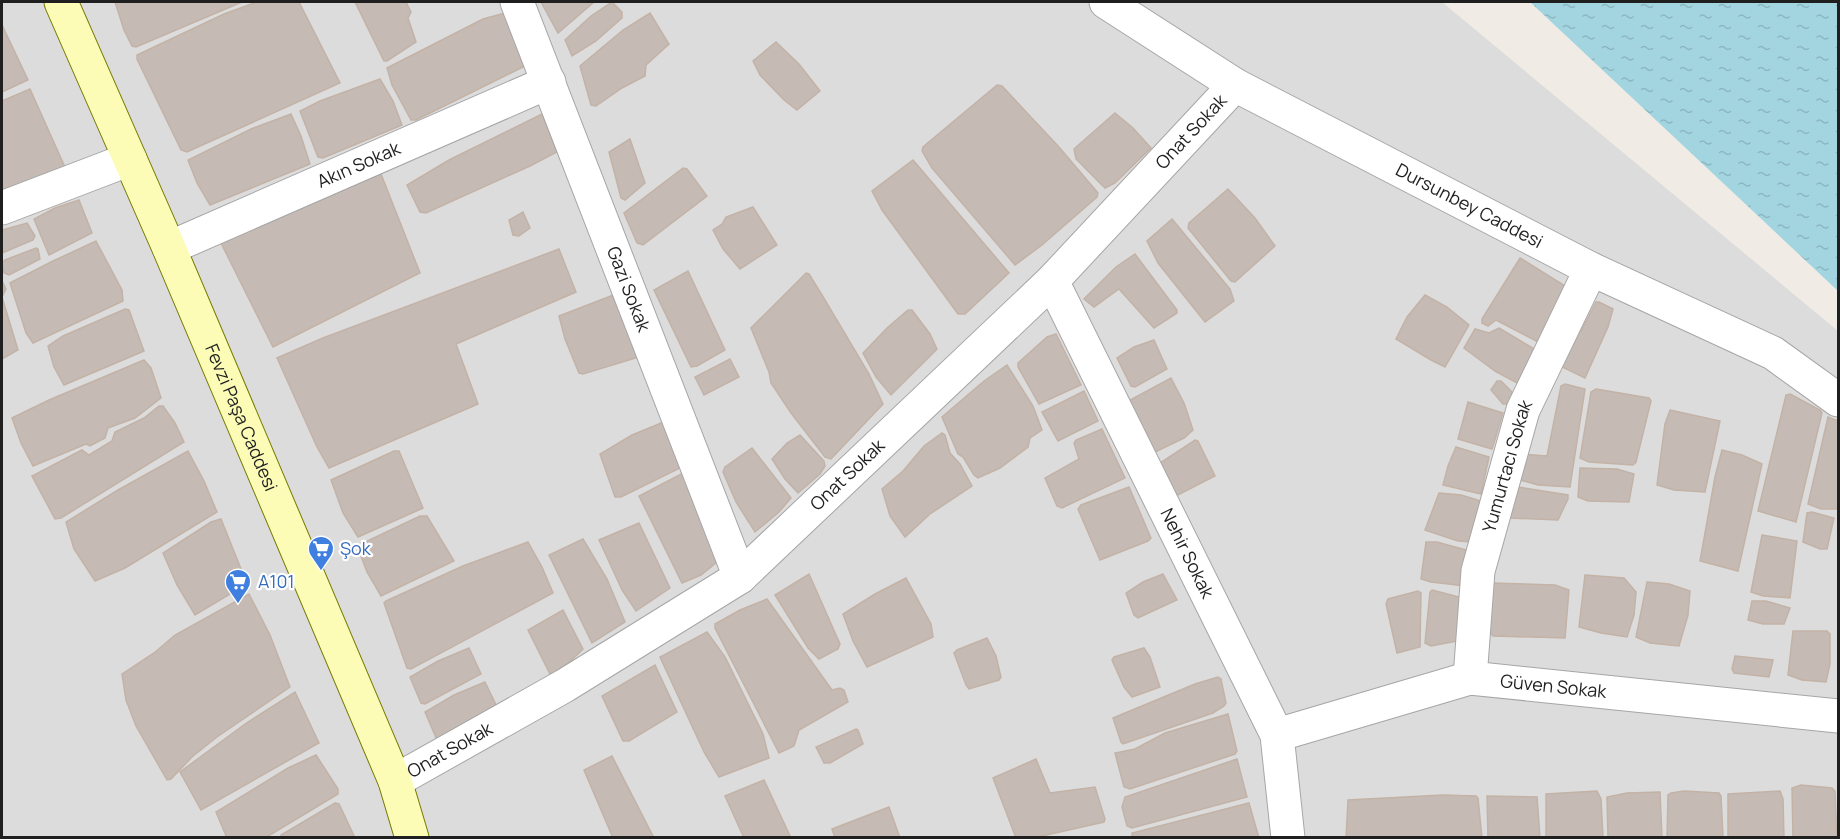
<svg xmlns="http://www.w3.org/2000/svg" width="1840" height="839" font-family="Manrope,sans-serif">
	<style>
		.residential { fill: #dddcdc }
		.water { fill: url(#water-ripples) }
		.building { fill: #c5bbb4; stroke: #c3b2a6; stroke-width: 1.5 }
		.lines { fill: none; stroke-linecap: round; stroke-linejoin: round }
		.minor-casing { stroke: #a6a6a6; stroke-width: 35 }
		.secondary-casing { stroke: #747c00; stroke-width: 35 }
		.minor { stroke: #fff; stroke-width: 33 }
		.secondary { stroke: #fcfcb7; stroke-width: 33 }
		.labels { text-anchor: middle; stroke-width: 4.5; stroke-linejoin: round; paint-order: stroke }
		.street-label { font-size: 18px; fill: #1f1f1f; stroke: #fff }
		.shop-label { font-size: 18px; fill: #366cbe; stroke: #fff; text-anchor: start }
	</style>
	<defs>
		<pattern id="water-ripples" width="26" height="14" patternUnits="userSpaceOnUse" patternTransform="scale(1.5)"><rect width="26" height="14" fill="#a3d5e0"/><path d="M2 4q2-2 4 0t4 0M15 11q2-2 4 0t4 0" fill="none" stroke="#8cb6c0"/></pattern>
	</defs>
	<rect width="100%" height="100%" fill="#f0ece5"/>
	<path class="residential" d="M2 2H1442L1838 331V837L2 838Z"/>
	<path class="water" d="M1530 2H1838V291Z"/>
	<g class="building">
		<path d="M115 2H242L136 47 132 46 124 30Z"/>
		<path d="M257 2H299L340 83 187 152 181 150 137 59V55L224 14Z"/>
		<path d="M355 2H406L411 12 408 18 416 42 387 61H384Z"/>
		<path d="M541 2H594L558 33Z"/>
		<path d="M612 2 622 12V18L596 41 572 56 565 40 591 16Z"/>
		<path d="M509 12 525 66 416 120H411L392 85 387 68 483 19Z"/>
		<path d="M650 13 669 44 646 65 645 76 622 88 596 106 591 105 580 66 623 30Z"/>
		<path d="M2 25 28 80 2 92Z"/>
		<path d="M776 42 799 64 820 91 797 110 784 100 760 75 753 61Z"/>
		<path d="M380 79 393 101 402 125 323 158 318 157 300 111 320 101Z"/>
		<path d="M997 85 1002 86 1059 147 1098 193 1097 197 1042 245 1015 265 932 168 922 151 923 147Z"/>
		<path d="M30 89 69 176 2 202V101Z"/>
		<path d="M1115 113 1133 128 1151 148 1115 183 1105 188 1076 159 1074 149Z"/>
		<path d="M291 114 301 136 310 164 210 205 197 183 188 160 251 129Z"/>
		<path d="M542 114 557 152 530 166 426 213 420 212 407 185 449 160Z"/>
		<path d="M630 139 645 183 625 200 621 198 609 152Z"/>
		<path d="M913 160 1009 273 965 314H958L882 210 872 191Z"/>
		<path d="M683 168 687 169 707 196 643 245 637 243 624 213Z"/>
		<path d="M381 174 420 273 273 347 220 241Z"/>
		<path d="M1228 189 1255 218 1275 246 1235 282 1231 281 1188 228 1189 223Z"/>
		<path d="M79 200 92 233 49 255 34 219 55 208Z"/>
		<path d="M753 207 777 245 740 269 723 249 713 230 722 224 726 217Z"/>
		<path d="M523 212 530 228 519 236 513 235 509 220Z"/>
		<path d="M1172 219 1230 289 1234 301 1205 322 1158 263 1147 241Z"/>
		<path d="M27 223 35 236 33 240 2 253V230Z"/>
		<path d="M96 241 122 290 123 301 33 343 26 333 10 283 53 261Z"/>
		<path d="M36 248 38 249 40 259 9 275 4 273 2 263 5 260Z"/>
		<path d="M559 249 576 292 456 344 478 404 329 468 317 447 277 358 323 338Z"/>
		<path d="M1135 254 1177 310V313L1154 328 1119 289 1094 307 1084 299 1116 267Z"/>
		<path d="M1520 258 1570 289 1542 344 1496 320 1488 326 1482 323V319Z"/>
		<path d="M688 271 725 350 697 366 691 367 654 290Z"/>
		<path d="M806 273 809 274 822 295 869 374 883 404 831 459 825 457 791 413 771 383 769 372 751 328Z"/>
		<path d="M2 281 6 289 2 297 18 350 2 359Z"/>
		<path d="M616 294 642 356 583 374 579 373 565 339 559 316Z"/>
		<path d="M1425 295 1447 307 1469 325 1445 367 1431 360 1396 339 1407 317Z"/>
		<path d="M1596 302H1599L1613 309 1608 327 1585 378 1556 364 1574 331H1581Z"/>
		<path d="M125 309 129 310 144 351 64 385 54 367 48 346 63 336Z"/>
		<path d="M908 310H912L930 334 937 349 891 395 876 377 863 353 887 328Z"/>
		<path d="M1499 328 1536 350 1519 384 1495 371 1464 348 1475 329 1489 333Z"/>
		<path d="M1056 334 1081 385 1039 404 1018 367V363L1047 337Z"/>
		<path d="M1154 340 1167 369 1135 387 1131 386 1117 358 1134 347Z"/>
		<path d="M730 359 739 377 704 395 695 377Z"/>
		<path d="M144 360 151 368 161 398 135 418 108 428 105 438 90 446 86 444 33 466 21 443 12 418 49 400Z"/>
		<path d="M1007 365 1033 406 1042 430 1030 438 1028 447 1000 468 978 478 974 475 963 457 958 454 942 417 984 381Z"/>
		<path d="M1171 378 1184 403 1193 430 1184 438 1155 452 1141 427 1130 400Z"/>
		<path d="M1497 381H1501L1514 394 1507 404H1503L1491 390Z"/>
		<path d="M1565 384 1585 389 1570 487 1538 485 1513 478 1519 454 1547 456 1561 386Z"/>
		<path d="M1596 389 1649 398 1651 401 1636 462 1633 465 1589 462 1580 458 1591 392Z"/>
		<path d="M1084 391 1098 421 1058 441 1042 412Z"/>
		<path d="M1790 394 1820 410 1822 413 1796 522 1758 511 1786 395Z"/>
		<path d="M1468 402 1503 413 1492 449 1458 439Z"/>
		<path d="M159 406H163L175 423 184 442 61 518 55 519 32 476 82 450 89 455 112 441 115 432 144 418Z"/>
		<path d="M1670 410 1720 421 1705 492 1674 490 1657 485 1665 424Z"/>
		<path d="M1828 417 1838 421V509H1821L1808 504Z"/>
		<path d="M666 421 681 465 678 469 621 497H615L600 454 632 435Z"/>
		<path d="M1102 429 1125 478 1062 508 1057 506 1045 478 1079 459 1074 443 1076 440Z"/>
		<path d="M942 433 945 435 950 453 960 464 972 486 930 514 905 537 890 516 882 489 903 471 924 446Z"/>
		<path d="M800 435 824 461 825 466 820 474 798 493 785 479 772 459 787 443Z"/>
		<path d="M1195 440 1198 441 1215 476 1178 495 1173 493 1160 463Z"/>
		<path d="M1456 447 1489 457 1481 494 1443 485 1448 466Z"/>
		<path d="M752 448 791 498 779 512 755 532 736 502 723 472 725 467Z"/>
		<path d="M1722 450 1742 455 1762 464 1738 571 1700 561 1715 477Z"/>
		<path d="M188 451 204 481 217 512 125 568 95 581 74 549 66 522 118 490Z"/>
		<path d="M394 451H399L423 508 358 537 343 513 331 480Z"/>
		<path d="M1580 468 1617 469 1634 474 1629 502 1588 501 1578 497Z"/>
		<path d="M683 473 717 562 701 575 682 583 639 496Z"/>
		<path d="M1512 486 1568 495V499L1558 520 1509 518Z"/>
		<path d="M1129 487 1151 538 1148 541 1100 560 1078 509 1081 505Z"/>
		<path d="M1439 493 1461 495 1481 501 1472 542 1458 541 1425 530Z"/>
		<path d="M1812 512 1834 518 1827 549H1820L1803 542 1807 513Z"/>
		<path d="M420 516H427L454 561 381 596 367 572 357 546Z"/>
		<path d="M221 519 247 584 195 615 177 585 163 553 211 522Z"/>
		<path d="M639 523 670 588 636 611 622 590 599 540Z"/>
		<path d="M1762 535 1797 541 1790 598 1763 596 1751 592Z"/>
		<path d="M583 539 607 579 625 622 592 643 549 555Z"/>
		<path d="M528 542 542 567 553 593 411 669 407 668 384 603 386 601 463 566Z"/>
		<path d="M1426 542H1437L1470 551 1465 586 1431 582 1421 579Z"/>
		<path d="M809 574 840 644 838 649 819 659 808 648 775 595Z"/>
		<path d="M1163 574 1177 600 1138 618 1134 615 1126 593 1143 582Z"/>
		<path d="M1585 575 1624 578 1636 592 1634 615 1627 637 1601 633 1579 627Z"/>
		<path d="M906 578 931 624 933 637 867 667 853 641 843 614 875 594Z"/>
		<path d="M1647 582 1669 584 1690 591 1688 615 1679 646 1650 643 1636 637Z"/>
		<path d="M1491 583 1555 585 1569 590 1565 638 1493 636 1490 632 1488 595Z"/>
		<path d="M1432 590 1463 598V640L1431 646 1425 643 1430 592Z"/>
		<path d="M1418 591 1421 593 1420 647 1397 653 1386 604 1388 599Z"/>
		<path d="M249 594 270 635 290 687 217 737 192 757 171 779 167 780 136 726 126 700 122 674 154 653 175 635Z"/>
		<path d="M767 599 832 690 840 688 844 690 848 702 799 730 794 746 779 753 715 628V624L740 610Z"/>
		<path d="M1752 601H1766L1790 608 1784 624H1763L1748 620Z"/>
		<path d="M563 610 583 649 562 669 550 674 528 630Z"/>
		<path d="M1793 631H1827L1830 634V664L1826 682 1802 680 1788 675Z"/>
		<path d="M707 632 725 657 763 734 769 758 719 777 704 752 660 657Z"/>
		<path d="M987 638 996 656 1001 677 999 680 969 689 966 685 954 653 957 650Z"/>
		<path d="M469 648 481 674 425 704 421 703 410 677 438 661Z"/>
		<path d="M1144 648 1150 657 1160 687 1132 697 1124 687 1112 660 1114 657Z"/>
		<path d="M1735 656 1773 660 1769 677 1734 673 1732 669Z"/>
		<path d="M655 665 677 712 629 741H623L602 696Z"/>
		<path d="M1218 677 1221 679 1226 703 1224 706 1213 713 1123 744 1121 742 1113 718 1195 684Z"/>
		<path d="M485 682 498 709 437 740 425 712 454 695Z"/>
		<path d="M295 692 319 743 201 810 180 772 245 724Z"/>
		<path d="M1228 714 1237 751 1235 754 1130 789 1124 787 1115 753 1135 749 1165 733Z"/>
		<path d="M856 729 858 730 863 744 830 763H824L816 747Z"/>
		<path d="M316 755 338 789V794L265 838H227L216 812 288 768Z"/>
		<path d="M612 756 654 838H613L584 770Z"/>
		<path d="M1036 759 1050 793 1095 787 1105 819 1104 822 1033 838H1016L993 778Z"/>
		<path d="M1237 759 1247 797 1132 828 1127 826 1122 807 1125 797Z"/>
		<path d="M764 780 791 838H744L725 796Z"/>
		<path d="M1801 785 1832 788 1835 791 1837 838H1793L1792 788Z"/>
		<path d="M1597 791 1601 799 1603 838H1546V794Z"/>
		<path d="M1684 791 1719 793 1721 796 1723 838H1667L1668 795 1671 793Z"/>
		<path d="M1780 791 1783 799 1784 838H1728V794Z"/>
		<path d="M1660 792 1662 838H1608L1607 797 1627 793Z"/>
		<path d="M1443 795 1476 796 1478 798 1482 838H1346L1348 800Z"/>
		<path d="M1487 796 1537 797 1540 838H1488Z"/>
		<path d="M335 803 339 804 355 838H283L281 835Z"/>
		<path d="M1249 803 1259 838H1132V833Z"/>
		<path d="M889 807 900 838H835L832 829Z"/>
	</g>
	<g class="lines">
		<defs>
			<g id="minor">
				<path id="s1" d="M517 2 740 577"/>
				<path id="s2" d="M1106 2 1235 85 1591 269 1773 353 1838 400"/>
				<path d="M2 208 130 159"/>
				<path id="s3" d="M169 248 549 82"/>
				<path id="s4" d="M1052 281 1277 735 1288 838"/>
				<path id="s5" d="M1470 678 1478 571 1523 410 1591 269"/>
				<path id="s6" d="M1277 735 1470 678 1838 716"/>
				<path id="s7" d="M395 781 564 686 740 577 1052 281 1235 85"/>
			</g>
			<g id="secondary">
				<path id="s8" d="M61 2 169 248 395 781 412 838"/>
			</g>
		</defs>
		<use href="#minor" class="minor-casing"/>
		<use href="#secondary" class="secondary-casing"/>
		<use href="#minor" class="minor"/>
		<use href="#secondary" class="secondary"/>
	</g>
	<defs>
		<symbol id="supermarket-pin" viewBox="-11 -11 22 30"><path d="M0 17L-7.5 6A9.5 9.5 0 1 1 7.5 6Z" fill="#3f7fe0" stroke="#fff"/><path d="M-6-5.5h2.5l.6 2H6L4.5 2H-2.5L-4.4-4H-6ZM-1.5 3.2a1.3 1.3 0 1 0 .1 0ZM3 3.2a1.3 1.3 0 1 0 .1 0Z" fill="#fff"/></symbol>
	</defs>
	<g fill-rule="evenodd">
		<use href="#supermarket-pin" x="306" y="534" width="30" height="40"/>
		<use href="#supermarket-pin" x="223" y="567" width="30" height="40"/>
	</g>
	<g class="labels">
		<g class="street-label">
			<text dy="6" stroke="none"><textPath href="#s7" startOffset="1035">Onat Sokak</textPath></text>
			<text dy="6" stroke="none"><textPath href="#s3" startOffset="207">Akın Sokak</textPath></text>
			<text dy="6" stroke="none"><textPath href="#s2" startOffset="417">Dursunbey Caddesi</textPath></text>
			<text dy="6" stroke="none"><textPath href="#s1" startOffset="308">Gazi Sokak</textPath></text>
			<text dy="6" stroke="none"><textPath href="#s8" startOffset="453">Fevzi Paşa Caddesi</textPath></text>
			<text dy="6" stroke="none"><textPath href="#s5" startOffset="216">Yumurtacı Sokak</textPath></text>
			<text dy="6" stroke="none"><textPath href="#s7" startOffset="549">Onat Sokak</textPath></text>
			<text dy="6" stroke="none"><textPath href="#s4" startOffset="304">Nehir Sokak</textPath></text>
			<text dy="6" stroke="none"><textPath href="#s6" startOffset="285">Güven Sokak</textPath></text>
			<text dy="6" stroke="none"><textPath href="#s7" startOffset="63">Onat Sokak</textPath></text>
		</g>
		<g class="shop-label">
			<text x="340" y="555">Şok</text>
			<text x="258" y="588">A101</text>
		</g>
	</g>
	<rect width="1840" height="839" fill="none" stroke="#1f1f1f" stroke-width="6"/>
</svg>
